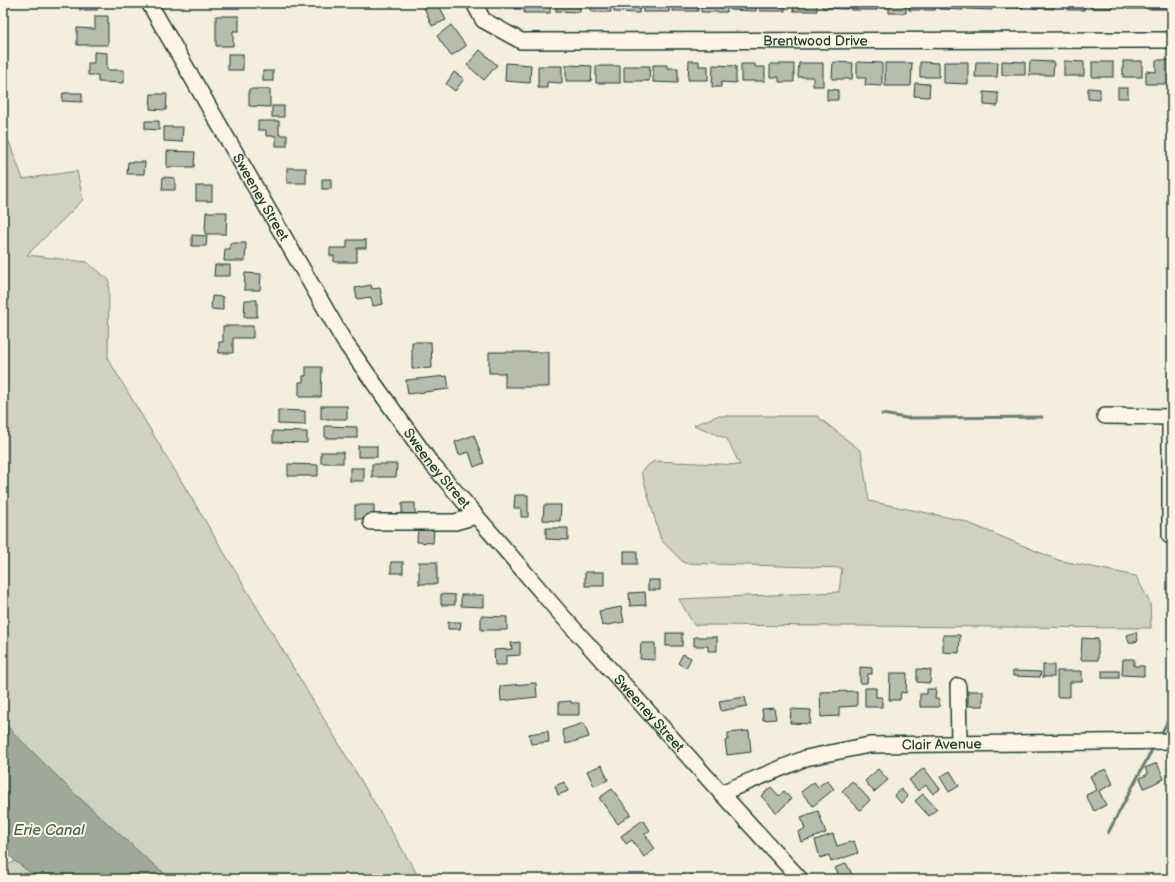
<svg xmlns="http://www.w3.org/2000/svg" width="1175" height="882" font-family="'Balsamiq Sans',sans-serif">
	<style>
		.green { fill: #d0d1c2; stroke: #78877b }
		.water { fill: #a0a89b; stroke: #6c7d72 }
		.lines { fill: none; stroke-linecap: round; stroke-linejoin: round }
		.stream { stroke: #6c7d72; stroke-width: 3 }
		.building { fill: #b8bcae; stroke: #1f3d34 }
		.minor-casing { stroke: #1f3d34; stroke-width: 18 }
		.minor { stroke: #fcf5e5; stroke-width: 15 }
		.labels { text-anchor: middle; stroke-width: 4; stroke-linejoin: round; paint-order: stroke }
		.street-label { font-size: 14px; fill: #1f3d34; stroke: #fcf5e5 }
		.water-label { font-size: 15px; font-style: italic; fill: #465d53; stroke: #fcf5e5 }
	</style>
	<rect width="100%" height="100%" fill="#f3eede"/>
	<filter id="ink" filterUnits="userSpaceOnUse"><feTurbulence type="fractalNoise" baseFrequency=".025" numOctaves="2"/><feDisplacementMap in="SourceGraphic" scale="8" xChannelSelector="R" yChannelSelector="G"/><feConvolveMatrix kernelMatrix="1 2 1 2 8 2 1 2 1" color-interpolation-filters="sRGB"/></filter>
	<g filter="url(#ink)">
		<g class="green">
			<path d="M3 126 23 179 77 171 83 200 27 255 87 262 109 280 108 359 420 879H172L156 867 75 794 3 722Z"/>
			<path d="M717 416H817L861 451 869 501 961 520 1058 560 1136 576 1150 603 1151 628 694 625 679 599 839 592 842 568 684 563 661 540 641 471 654 461 740 465 727 439 694 425Z"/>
			<path d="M15 861 39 879H3V868Z"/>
		</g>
		<path class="water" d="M3 722 75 794 156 867 172 879H39L15 861 3 850Z"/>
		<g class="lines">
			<g class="stream">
				<path d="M882 414 906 418 1042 417"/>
				<path d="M1160 736 1172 713"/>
				<path d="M1108 833 1154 746"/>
			</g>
		</g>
		<g class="building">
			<rect x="80" y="3" width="17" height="7"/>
			<path d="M428 3H438L446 20 432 26 423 5Z"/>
			<path d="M515 3H550V13H524V9H515Z"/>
			<path d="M556 3H580V12L556 11Z"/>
			<path d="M591 3H610L611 12H591Z"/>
			<path d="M614 3H640L639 13 614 12Z"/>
			<rect x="643" y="3" width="26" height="9"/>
			<rect x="673" y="3" width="25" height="8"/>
			<path d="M702 3H727V12H701Z"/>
			<path d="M731 3H756V11L730 10Z"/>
			<rect x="760" y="3" width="25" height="8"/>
			<path d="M794 3H817V11H793Z"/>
			<path d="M822 3H848L847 9 822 8Z"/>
			<rect x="851" y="3" width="26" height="7"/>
			<path d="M880 3H906V13H889V7H880Z"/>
			<rect x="909" y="3" width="26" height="7"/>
			<path d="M939 3H963V10L939 9Z"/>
			<path d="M967 3H992V10L967 9Z"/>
			<rect x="996" y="3" width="27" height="5"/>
			<path d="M1033 3H1055L1054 9 1033 8Z"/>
			<rect x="1068" y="3" width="16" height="7"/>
			<rect x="1091" y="3" width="21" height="5"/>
			<rect x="1127" y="3" width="15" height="6"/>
			<rect x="1147" y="3" width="24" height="6"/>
			<path d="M95 16H108V45H77V28L95 29Z"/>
			<path d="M216 16H239V31H233V46H216Z"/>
			<path d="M451 25 466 46 451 56 437 36Z"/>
			<path d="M480 50 497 65 484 80 467 65Z"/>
			<path d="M94 52 107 53V70H124V83L98 82V75H88V63H94Z"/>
			<rect x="228" y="54" width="15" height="16"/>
			<path d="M1156 60H1172L1171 84H1146V71L1156 72Z"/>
			<path d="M689 61H699V66H708V80H688Z"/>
			<path d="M1002 61 1025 62V75H1002Z"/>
			<path d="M1030 61 1054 62 1053 75H1029Z"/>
			<path d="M1064 61 1084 62V76H1064Z"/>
			<rect x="1123" y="61" width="19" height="16"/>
			<path d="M833 62 853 63 852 79H832Z"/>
			<path d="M857 62 882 63V86L865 85 866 78H857Z"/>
			<path d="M920 62 939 63V77H920Z"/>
			<path d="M944 62H968V84L944 83Z"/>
			<path d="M976 62H998L997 77H975Z"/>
			<rect x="1092" y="62" width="21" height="15"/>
			<path d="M506 63 531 65 530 83 505 81Z"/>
			<path d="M799 63H823V86H813V77H798Z"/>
			<path d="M885 63H912L911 86H885Z"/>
			<path d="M741 64H755V67H765V81H741Z"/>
			<path d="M770 64H794V82H779V77H770Z"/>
			<path d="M566 65 592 66 591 81H566Z"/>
			<path d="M653 65H667V68H678V83L653 82Z"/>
			<path d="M713 65 736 66V83L721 82V87H712Z"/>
			<path d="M538 66H562V83L547 82V88H538Z"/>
			<rect x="596" y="66" width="24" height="17"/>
			<path d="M624 66H650L649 81H624Z"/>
			<rect x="263" y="71" width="10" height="10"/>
			<path d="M454 72 464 79 455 91 446 84Z"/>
			<path d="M915 83 930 84 929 97 914 96Z"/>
			<path d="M1088 88 1100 89V100L1088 99Z"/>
			<rect x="1118" y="88" width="10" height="10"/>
			<path d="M249 89H270V107L249 106Z"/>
			<path d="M827 89 838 90V100H827Z"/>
			<path d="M984 92 998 93V106L984 105Z"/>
			<path d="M63 93H82V102L62 101Z"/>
			<path d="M151 94H167L166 110 150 109Z"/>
			<rect x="272" y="106" width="12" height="11"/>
			<path d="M145 121H159V130L145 129Z"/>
			<path d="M258 121H279V135H287V146H276V136H266V130H258Z"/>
			<path d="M164 127H183L182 142 164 141Z"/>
			<path d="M167 151 195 152 194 167H167Z"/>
			<path d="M128 162H145L144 174H127Z"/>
			<rect x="287" y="168" width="19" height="15"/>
			<path d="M163 177 175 178V190H162Z"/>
			<rect x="322" y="179" width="9" height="10"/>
			<rect x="196" y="186" width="16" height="15"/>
			<path d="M206 212H227L226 234H205Z"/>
			<path d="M192 235 207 236 206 246H192Z"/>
			<path d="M347 240H366V248H357V262H334V256H330V248H347Z"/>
			<path d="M230 243H246L245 261H224L225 249H230Z"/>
			<path d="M215 265H230V276H214Z"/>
			<path d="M245 273 261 274 260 290H244Z"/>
			<path d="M371 285 372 289 380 288 383 304 373 306 371 297 357 299 355 288Z"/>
			<path d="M212 296 223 297V310L211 309Z"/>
			<path d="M245 300H257V317H244Z"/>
			<path d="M223 326H253V338H233V353H219V342H223Z"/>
			<path d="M412 342H431L432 368 412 369Z"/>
			<path d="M489 352H549V387H505V373H489Z"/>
			<path d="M306 367H322L321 397H299V382H303V376H306Z"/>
			<path d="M447 376 449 389 408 394 406 380Z"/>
			<rect x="321" y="406" width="26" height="13"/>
			<path d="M278 410 305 411V425L278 424Z"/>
			<path d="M325 426 357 427V438H325Z"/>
			<path d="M273 431 307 432V443L273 442Z"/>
			<path d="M474 435 484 463 474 467 469 452 459 455 455 442Z"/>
			<rect x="358" y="446" width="19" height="11"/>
			<rect x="321" y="452" width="22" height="11"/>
			<path d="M288 464 318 465V476H288Z"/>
			<path d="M372 464H397L396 477H372Z"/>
			<rect x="350" y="468" width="14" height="13"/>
			<path d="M515 495H528V517H521V508H514Z"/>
			<path d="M402 503H415V519L402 518Z"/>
			<rect x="355" y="505" width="19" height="14"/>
			<path d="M544 505H561L560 521 543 520Z"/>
			<path d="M418 527H434L433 543 417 542Z"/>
			<path d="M546 528H568V540L546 539Z"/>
			<rect x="624" y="551" width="13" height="13"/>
			<rect x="391" y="562" width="12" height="11"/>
			<rect x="419" y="562" width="18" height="22"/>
			<rect x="585" y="572" width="19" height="14"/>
			<rect x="648" y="580" width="12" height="10"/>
			<path d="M645 592 646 605 630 606 629 593Z"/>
			<path d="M441 594 455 595V605H441Z"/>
			<path d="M461 595H484V607L461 606Z"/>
			<path d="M621 607 624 622 602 626 599 611Z"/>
			<path d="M481 616 507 617V630H481Z"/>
			<path d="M448 622H461L460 629H448Z"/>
			<path d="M1136 632 1138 641 1129 643 1127 635Z"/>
			<rect x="666" y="633" width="16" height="13"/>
			<path d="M943 635H960L959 653 943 652Z"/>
			<path d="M694 637H717V651H708V646H694Z"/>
			<path d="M1082 638 1098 639V660H1081Z"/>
			<path d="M520 642V655L506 656V665H495L494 650 512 649 511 643Z"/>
			<path d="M641 643H655V660L640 659Z"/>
			<path d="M683 654 691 658 686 668 678 663Z"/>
			<path d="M1123 659H1134V666H1144V676L1122 675Z"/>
			<rect x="1043" y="665" width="11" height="12"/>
			<path d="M860 667 872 668V674H868L867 683H860Z"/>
			<path d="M917 669 931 670 930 683 917 682Z"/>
			<path d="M1013 671 1041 672 1040 677 1013 676Z"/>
			<path d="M1057 671H1082V682H1070V697H1057Z"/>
			<rect x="1102" y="671" width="17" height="7"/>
			<path d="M890 673H907L906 693 901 692 900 700H889Z"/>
			<path d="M536 683 537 697 501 701 500 686Z"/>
			<path d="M865 688H876V697H882V707H865Z"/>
			<path d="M927 689H936L935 699H939V707H920V694H927Z"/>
			<path d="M857 691V706L839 707V716L821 717 820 692Z"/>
			<rect x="968" y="691" width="15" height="15"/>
			<path d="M745 697 747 706 721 711 719 701Z"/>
			<path d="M571 701V703H579V715H559V702Z"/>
			<path d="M774 708 776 719 763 720 762 709Z"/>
			<path d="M791 709 811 710 810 724 790 723Z"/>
			<path d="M584 723 589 737 566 744 562 730Z"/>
			<path d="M548 731 549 742 531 744 529 734Z"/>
			<path d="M749 731 751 752 727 755 725 741 728 740V733Z"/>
			<path d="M1157 763 1164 779 1144 788 1140 778 1148 774 1145 768Z"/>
			<path d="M602 765 608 780 594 786 587 771Z"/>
			<path d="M924 768 940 789 933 794 926 785 918 791 909 780Z"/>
			<path d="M878 769 888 780 874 792 865 781Z"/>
			<path d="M1106 769 1113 784 1099 791 1106 805 1094 811 1086 795 1097 790 1090 776Z"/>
			<path d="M950 771 959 786 949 792 940 777Z"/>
			<path d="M827 780 834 789 813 806 801 792 814 782 818 787Z"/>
			<path d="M852 781 870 800 860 810 842 791Z"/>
			<path d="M564 782 568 791 558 795 555 786Z"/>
			<path d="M771 787 779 796 784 791 791 799 777 813 761 796Z"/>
			<path d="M612 789 631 814 618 824 599 798Z"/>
			<path d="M901 789 908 797 901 803 894 795Z"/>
			<path d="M923 794 937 809 929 816 915 801Z"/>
			<path d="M818 811 826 833 801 842 798 832 805 829 801 817Z"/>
			<path d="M643 820 650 830 645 834 655 849 644 857 632 840 626 844 621 836Z"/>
			<path d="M833 834 837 846 854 841 858 853 831 862 829 855 820 858 815 840Z"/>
			<path d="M846 863 854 878 851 879H841L835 868Z"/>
			<path d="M684 874 687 878 691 874 695 879H678Z"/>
		</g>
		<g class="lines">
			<defs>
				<g id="minor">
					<path id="s1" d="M149 3 344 341 430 462 557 610 721 793 800 879"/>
					<path id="s2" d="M474 3 483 20 521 41 1172 40"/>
					<path d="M1105 416 1172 417"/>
					<path d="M1170 417V536"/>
					<path d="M371 522H455L476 516"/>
					<path d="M958 686 959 743"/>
					<path id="s3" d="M721 793 806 758 869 745 1172 741"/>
				</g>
			</defs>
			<use href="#minor" class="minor-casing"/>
			<use href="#minor" class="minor"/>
		</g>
	</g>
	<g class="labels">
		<g class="street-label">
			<text dy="5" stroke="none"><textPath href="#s2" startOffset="357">Brentwood Drive</textPath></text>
			<text dy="5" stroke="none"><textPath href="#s1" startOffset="224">Sweeney Street</textPath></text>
			<text dy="5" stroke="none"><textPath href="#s1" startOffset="548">Sweeney Street</textPath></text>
			<text dy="5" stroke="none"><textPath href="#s1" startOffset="872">Sweeney Street</textPath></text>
			<text dy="5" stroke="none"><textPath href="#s3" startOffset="229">Clair Avenue</textPath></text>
		</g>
		<g class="water-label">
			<text x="49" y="835">Erie Canal</text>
		</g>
	</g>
	<rect width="1175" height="882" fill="none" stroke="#fcf5e5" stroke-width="16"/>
	<rect x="8" y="8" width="1159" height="866" fill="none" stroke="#1f3d34" stroke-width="1.5" filter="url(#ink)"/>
</svg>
